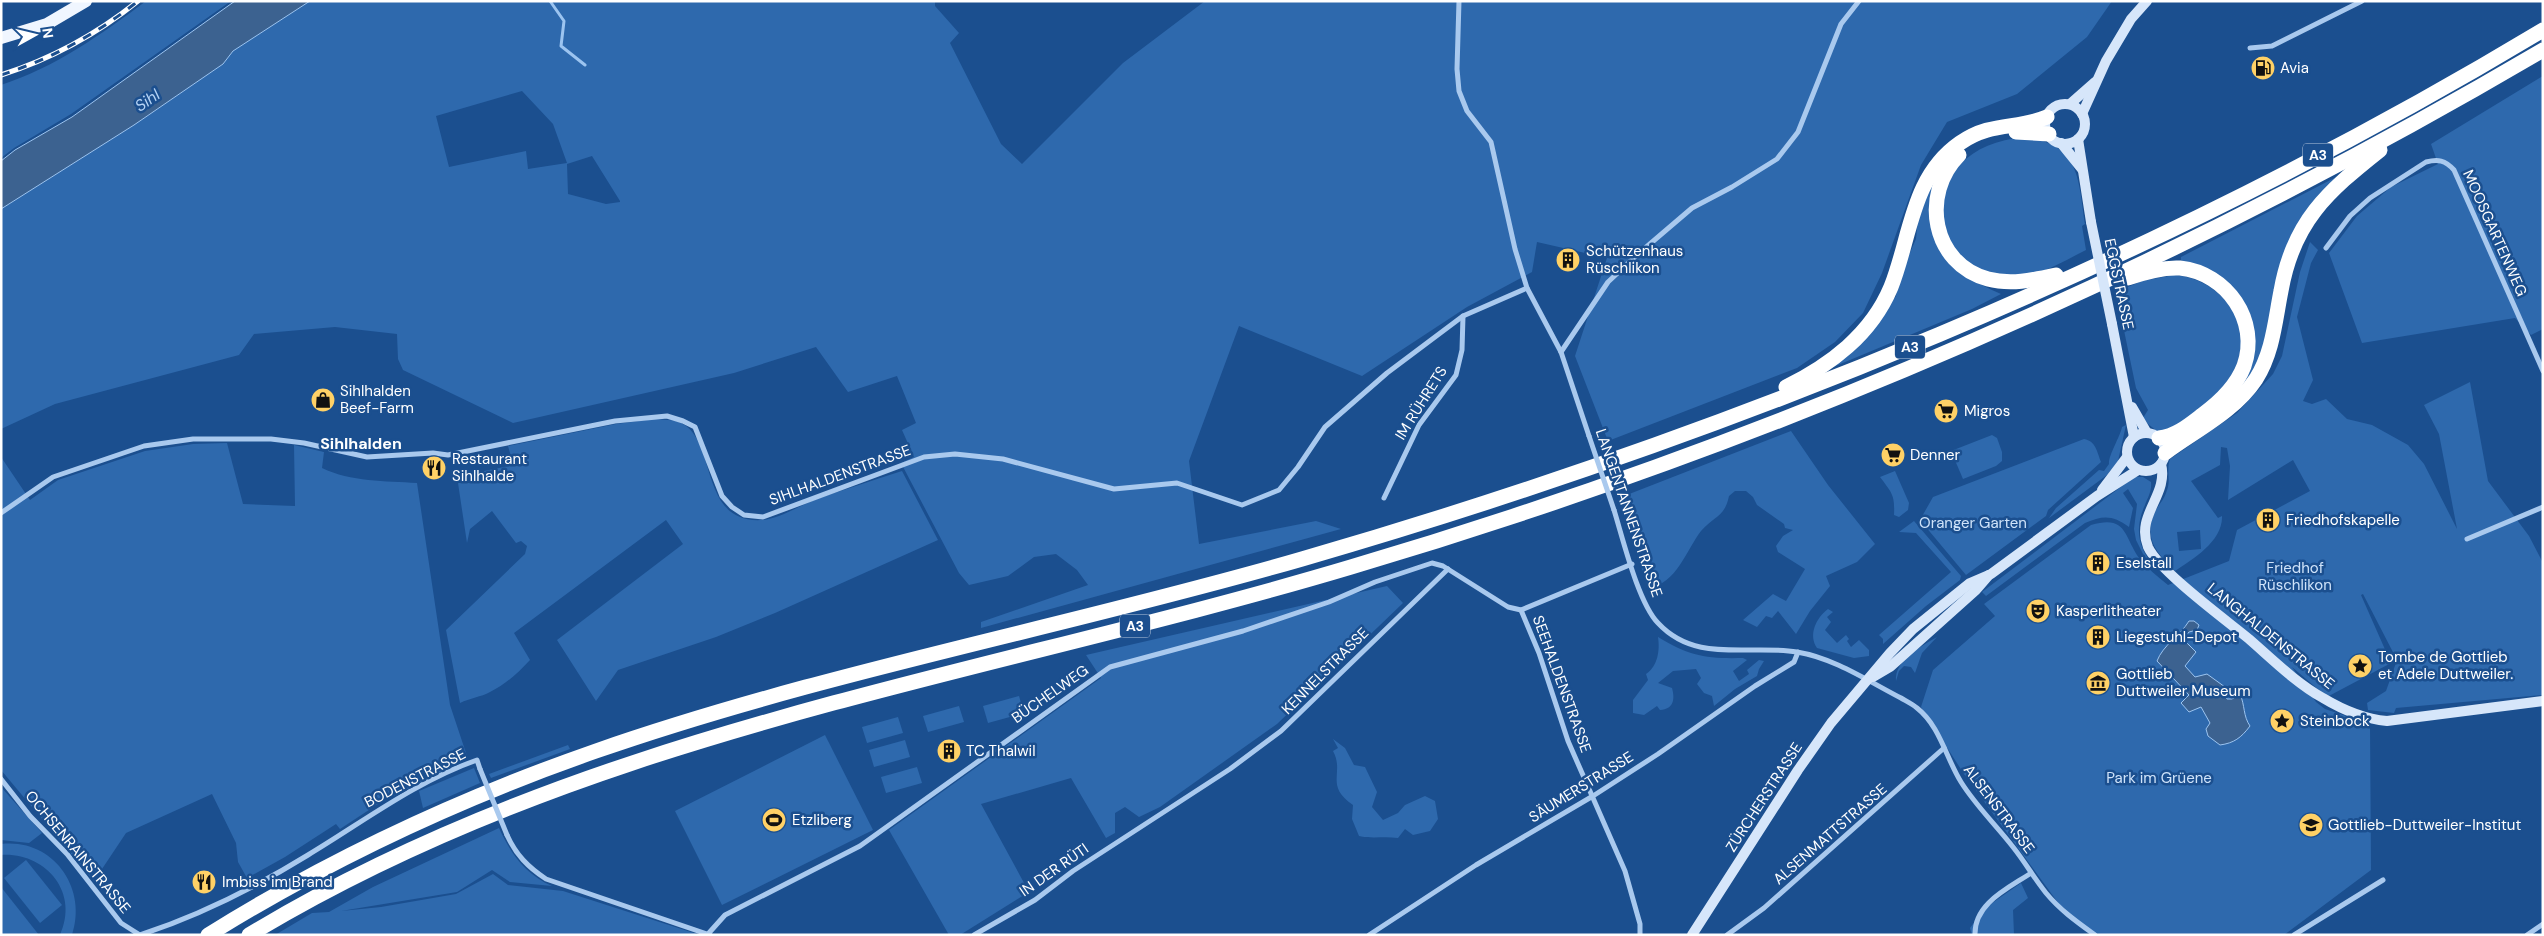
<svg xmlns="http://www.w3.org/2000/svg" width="2544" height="936" font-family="'DM Sans',sans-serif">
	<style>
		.green { fill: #2e69ad; fill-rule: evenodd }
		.water { fill: #3c6290; stroke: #9cc4f0 }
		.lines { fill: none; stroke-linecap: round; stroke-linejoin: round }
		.stream { stroke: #9cc4f0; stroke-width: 3 }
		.street { stroke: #a9c9ee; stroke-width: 5 }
		.secondary { stroke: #d6e6fa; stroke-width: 10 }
		.primary { stroke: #f0f6ff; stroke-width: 12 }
		.highway { stroke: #fff; stroke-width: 15 }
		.rail-casing { stroke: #fff; stroke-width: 5 }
		.rail { stroke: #1b4f8f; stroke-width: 3; stroke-dasharray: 9; stroke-linecap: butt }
		.street-bridge { stroke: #a9c9ee; stroke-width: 5 }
		.secondary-bridge { stroke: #d6e6fa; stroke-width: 10 }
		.labels { text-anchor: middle; stroke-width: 5; stroke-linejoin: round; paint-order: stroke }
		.shield { fill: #1b4f8f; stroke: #bbcadd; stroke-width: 1 }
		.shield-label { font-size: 14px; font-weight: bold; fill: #fff }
		.poi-label { font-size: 15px; fill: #fff; stroke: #1b4f8f; text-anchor: start }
		.street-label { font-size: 15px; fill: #fff; stroke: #1b4f8f }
		.park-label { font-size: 15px; fill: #cfe3fa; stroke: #1b4f8f }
		.water-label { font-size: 16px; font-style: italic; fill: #b5d3f5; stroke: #1b4f8f }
		.neighbourhood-label { font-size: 16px; font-weight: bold; fill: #fff; stroke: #1b4f8f }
	</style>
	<rect width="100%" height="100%" fill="#1b4f8f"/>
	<g class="green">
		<path d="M146 1H231L71 114 14 148 1 158V85C54 68 102 34 146 1Z"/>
		<path d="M310 1H935V6L959 33 950 43 1001 144 1022 164 1123 63 1205 1H2112L2087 37 2017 94 1947 122 1921 165 1882 273 1863 313 1835 342 1797 368 1608 441 1575 356 1607 258 1537 242 1532 272 1467 307 1362 376 1239 326 1189 461 1199 544 1316 521 1341 529 981 628V622L1088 585 1077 570 1056 554 1034 557 1008 576 969 585 959 573 901 463 914 457 902 430 916 423 897 376 848 392 816 347 734 373 513 423 403 370 398 359 397 334 335 327 254 334 239 355 55 404 1 429V209L134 125 223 64 233 51ZM522 91 553 124 567 163 528 169 526 151 449 167 436 116ZM592 156 620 201V202L606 204 568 194 567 164Z"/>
		<path d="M2543 76V329L2531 335 2515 318 2362 343 2329 253 2357 216 2391 187 2438 164 2431 144Z"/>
		<path d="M2025 137C2080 145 2078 177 2085 224L2082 226 2086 250C2067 259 2048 272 2027 275 1922 288 1905 147 2025 137Z"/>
		<path d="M2344 173 2316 202 2271 323 2255 373 2226 400 2251 329 2203 269 2181 260V257Z"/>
		<path d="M1937 176C1914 236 1947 271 2001 294L1972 309 1826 370 1871 330 1896 296 1897 282 1916 239 1919 208Z"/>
		<path d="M2310 242 2318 250 2311 263 2297 317 2313 380 2303 401 2312 404 2326 399 2347 419 2372 425 2408 445 2424 464 2457 529 2439 434 2424 405 2470 382 2488 481 2529 536 2543 563V695L2396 708 2394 713 2368 710 2367 703 2386 691 2397 660 2363 594 2361 595 2391 663 2327 697 2292 667 2316 702 2325 709 2370 724 2371 870 2284 935H2097L2067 915 1964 774 1921 707 1933 670 1995 616 1984 604 2091 525C2127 515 2123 535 2139 558 2147 568 2157 576 2168 585L2229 561 2237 530 2310 491 2293 460 2228 500 2230 466 2227 448 2221 447 2220 465 2191 481 2218 518 2222 516C2223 541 2193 559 2175 571 2156 552 2142 537 2156 510 2160 503 2165 498 2167 490 2171 480 2166 470 2170 459L2237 413 2273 374 2282 356 2300 272ZM2200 530 2201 549 2179 551 2177 532Z"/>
		<path d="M2174 275C2224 279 2260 329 2231 376 2223 389 2212 399 2200 409 2184 422 2179 429 2158 432L2148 424 2143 418 2148 410 2136 388 2116 292 2142 281Z"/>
		<path d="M655 419C663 420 673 419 681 423 718 440 698 524 762 520 779 519 797 507 812 501 841 490 872 481 902 471L938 540 775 613 716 637 618 670 596 701 557 640 683 544 666 520 514 633 530 660C518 673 506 684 490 692 481 697 470 698 460 703L446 630 525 554 527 546 521 541 516 543 492 511 470 529 467 543 458 483 485 479 484 471 509 466 512 460 508 446 616 424Z"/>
		<path d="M2126 425 2118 461 2107 475 2010 547 2049 518 2056 508 2099 470 2104 471 2109 464C2108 456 2120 437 2122 427Z"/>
		<path d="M1791 431 1828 485 1875 544 1857 562 1826 576 1830 586 1810 611 1796 634 1778 611 1772 618 1766 616 1757 627 1743 620 1773 594 1786 601 1805 569 1778 552 1776 546 1783 536 1793 530 1785 528 1784 524 1757 505 1753 497 1746 491H1735L1729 496C1725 517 1714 516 1701 531 1687 549 1676 585 1649 587L1646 582 1619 498Z"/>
		<path d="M1992 435 1997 438 2002 452V461L1996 466 1963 479 1951 451Z"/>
		<path d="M2084 439C2096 441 2097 452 2101 462L2048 510 2046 516 1966 575 1920 520 1933 497Z"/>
		<path d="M227 443 243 504 295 506 294 445 324 452 322 468C351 482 385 481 417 483L450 705 467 756 464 760 378 804 340 829 336 824 285 857 247 878 238 862 236 843 212 794 126 833 94 881 1 770V457L30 500 58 480 145 451 193 444Z"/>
		<path d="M1895 471 1909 503 1908 510 1899 517 1894 515C1895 495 1892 493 1880 477Z"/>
		<path d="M2134 477H2143L2151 482C2152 491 2148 497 2145 505 2134 529 2138 549 2156 568L2144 556 2136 540 2134 529 2137 504 2128 489 2123 493 2133 508 2129 527C2113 515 2103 515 2085 523L1986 596 1982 592Z"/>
		<path d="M1914 521 1961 576 1960 580 1926 606 1883 644V639L1879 635 1951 572 1916 533 1899 532Z"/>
		<path d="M1387 586 1403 603 1277 724 1160 807 1139 817 1125 807 1115 813V833L1106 838 1071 778 981 804 1029 892 960 935H949L889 830 1101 678 1086 655Z"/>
		<path d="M1828 609 1833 612 1827 617 1831 622 1825 630 1837 643 1846 635 1849 639 1847 641 1851 647 1859 640 1869 650V656L1854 658 1817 648C1808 635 1816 618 1828 609Z"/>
		<path d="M1658 637C1689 656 1707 659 1743 658L1747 660 1733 671 1739 681 1749 674 1747 670 1759 660 1764 661 1759 669 1757 676 1735 689 1714 706 1712 696 1704 693 1697 684 1701 678 1696 669 1673 671 1658 683 1672 688C1675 699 1674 709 1660 710L1657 706 1644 715 1633 713V700L1648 680 1646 674C1658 666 1660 650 1658 637Z"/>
		<path d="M1937 637 1922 653 1915 673 1911 667 1904 666 1899 671 1896 681C1894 660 1922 646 1937 637Z"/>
		<path d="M1019 696 1024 713 988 723 983 706Z"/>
		<path d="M959 706 964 722 928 732 923 716Z"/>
		<path d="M898 717 903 733 867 743 862 727Z"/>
		<path d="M825 735 873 830 722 905 675 811Z"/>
		<path d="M1333 739 1345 748 1354 765 1365 767 1377 792 1372 807 1383 820 1398 813 1405 805 1425 796 1435 801 1438 819 1430 831 1413 835 1405 829 1398 838C1384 836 1372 839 1359 836L1352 819 1353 805C1324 785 1345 773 1333 751L1338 748Z"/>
		<path d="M905 740 910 757 874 767 869 750Z"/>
		<path d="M568 745 570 749 491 778 489 774Z"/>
		<path d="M917 767 922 783 886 793 881 777Z"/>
		<path d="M474 768 480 783 423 808 419 791Z"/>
		<path d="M1 787 42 833 29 843 1 840Z"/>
		<path d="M499 828C511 854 525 874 552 886L510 882 492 870 457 892 341 911 381 907 456 894 493 874 508 885 563 891 700 935H275L312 913 329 912 373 887Z"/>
		<path d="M1 844C53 838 88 888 72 935H60C80 892 45 852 1 855Z"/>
		<path d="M26 860 62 905 40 923 4 878Z"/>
		<path d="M2021 883 2028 898 2013 910 2014 935H1972L1970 928 1985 908Z"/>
		<path d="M1 887 39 935H1Z"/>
	</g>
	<g class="water">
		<path d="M235 1H310L233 51 223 64 134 125 1 209V161L15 150 72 117Z"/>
		<path d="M2189 621H2194L2199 625 2197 630 2189 632 2183 639 2196 652 2185 666 2195 677 2207 674 2225 687 2223 693 2227 699H2232L2240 694C2245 705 2243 716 2250 726 2241 738 2234 743 2220 745L2208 736 2206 729 2210 723 2201 707 2189 712 2181 703 2189 695 2157 661C2163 645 2180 636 2189 621Z"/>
	</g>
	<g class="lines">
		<path class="stream" d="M550 1 564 21 561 46 585 65"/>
		<g class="street">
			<path d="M1459 1 1457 69 1459 91 1467 111 1491 142 1515 249 1527 288 1561 352 1589 436"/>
			<path d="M2250 48 2272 46 2362 1"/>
			<path d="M2326 248 2350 216 2370 198 2426 162C2438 159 2445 160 2454 170L2543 371"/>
			<path d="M1561 352 1608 282 1637 255 1692 208 1732 187 1777 159 1798 132 1841 24 1859 1"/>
			<path d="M1384 498 1419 425 1456 375 1462 350 1463 316"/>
			<path d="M1614 510C1623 539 1638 602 1658 623 1696 664 1748 644 1797 652 1834 658 1868 681 1901 698 1906 701 1912 704 1917 708 1940 726 1946 758 1961 782 1976 806 1996 825 2013 847 2025 862 2034 878 2046 893 2060 910 2077 922 2095 935"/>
			<path d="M1 513 53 477 144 446 193 439H271L304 443 367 457 433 453 448 455 615 421 667 416 683 421 695 427 722 496 732 507 744 515 763 517 924 457 955 454 1003 459 1114 489 1177 483 1242 505 1279 490 1298 467 1325 427 1387 373 1463 316 1527 288"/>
			<path d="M2467 539 2543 507"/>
			<path d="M1521 610 1539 653 1568 741 1625 871 1640 924V935"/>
			<path d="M1 779 30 816 67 854 121 923 140 935"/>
			<path d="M507 835C516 855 528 867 546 879L710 935"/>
			<path d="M708 934 725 915 860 846 1110 667 1243 631 1329 602 1375 582 1432 563 1443 566 1508 607 1521 610 1632 564"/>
			<path d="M140 935C198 916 256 887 308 855 363 822 415 782 477 760L480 769"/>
			<path d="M974 935 1035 900 1073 871 1230 769 1281 731 1448 569"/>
			<path d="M1369 935 1476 865 1593 796 1658 754 1755 686 1794 662 1798 652"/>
			<path d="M1727 935 1764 908 1944 748"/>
			<path d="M1975 935C1974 903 2009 888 2031 873"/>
			<path d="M2294 935 2383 880"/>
			<path d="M2527 935 2543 924"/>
		</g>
		<g class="secondary">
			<path d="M2070 104 2095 82"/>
			<circle cx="2065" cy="124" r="20"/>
			<path d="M2082 114 2106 61 2131 19 2147 1"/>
			<path d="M2078 139 2091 222"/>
			<path d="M2061 143 2082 169"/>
			<path d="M2112 324 2134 437"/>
			<path d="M2132 407 2147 433"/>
			<circle cx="2146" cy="452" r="19"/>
			<path d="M2161 464C2169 495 2135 515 2148 547 2159 571 2226 620 2249 639 2272 659 2296 683 2323 698 2343 710 2364 719 2387 721L2543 701"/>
			<path d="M2102 490 2127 457"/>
			<path d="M1873 677 1890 667 1976 590 1989 575"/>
			<path d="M1692 935 1798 770 1831 723 1890 653 1913 629 1970 583 1991 574 2097 496 2138 470"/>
		</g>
		<path class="primary" d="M1 38 47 24 86 1"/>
		<g class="highway">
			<path d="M2016 132 2049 134"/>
			<path d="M1959 155C1920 194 1932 264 1988 279 2011 285 2033 280 2056 275"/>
			<path d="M2128 278C2145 272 2162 267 2180 268 2227 273 2260 321 2244 366 2236 387 2220 402 2202 415 2189 425 2176 436 2159 438"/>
			<path d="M1786 387C1830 365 1871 335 1891 287 1911 237 1911 177 1960 143 1992 121 2016 130 2047 117"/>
			<path d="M2165 453C2196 430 2234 412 2256 379 2273 352 2275 321 2281 291 2293 222 2327 192 2380 150"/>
			<path d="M208 935C330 859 461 798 596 751 826 671 1068 627 1302 559 1730 435 2161 260 2543 30"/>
			<path d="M249 935C587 730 979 678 1351 567 1767 444 2169 270 2543 50"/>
		</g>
		<defs>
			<path id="rail" d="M1 75C51 59 97 34 138 1"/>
		</defs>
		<use href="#rail" class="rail-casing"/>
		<use href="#rail" class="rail"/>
		<g class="street-bridge">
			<path d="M1589 436 1614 510"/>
			<path d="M480 769 507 835"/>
		</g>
		<path class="secondary-bridge" d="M2091 222 2112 324"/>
	</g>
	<defs>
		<symbol id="fuel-disc" viewBox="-11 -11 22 22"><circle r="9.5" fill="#ffd166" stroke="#1b4f8f"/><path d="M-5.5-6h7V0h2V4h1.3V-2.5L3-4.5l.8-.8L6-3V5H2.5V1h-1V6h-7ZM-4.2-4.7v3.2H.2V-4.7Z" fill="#111"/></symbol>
		<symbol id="building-disc" viewBox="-11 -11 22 22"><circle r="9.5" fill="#ffd166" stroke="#1b4f8f"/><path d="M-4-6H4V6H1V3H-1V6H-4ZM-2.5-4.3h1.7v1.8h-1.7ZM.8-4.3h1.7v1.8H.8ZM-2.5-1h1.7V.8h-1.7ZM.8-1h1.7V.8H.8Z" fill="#111"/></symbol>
		<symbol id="shop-disc" viewBox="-11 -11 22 22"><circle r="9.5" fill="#ffd166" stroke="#1b4f8f"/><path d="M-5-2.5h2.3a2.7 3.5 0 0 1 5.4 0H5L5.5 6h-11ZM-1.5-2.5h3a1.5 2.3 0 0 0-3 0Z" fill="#111"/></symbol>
		<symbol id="supermarket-disc" viewBox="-11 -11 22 22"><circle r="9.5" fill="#ffd166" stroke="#1b4f8f"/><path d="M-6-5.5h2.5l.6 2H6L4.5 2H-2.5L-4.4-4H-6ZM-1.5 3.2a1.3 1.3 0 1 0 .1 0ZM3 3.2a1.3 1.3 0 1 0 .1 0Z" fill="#111"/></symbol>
		<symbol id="restaurant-disc" viewBox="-11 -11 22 22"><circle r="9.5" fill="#ffd166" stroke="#1b4f8f"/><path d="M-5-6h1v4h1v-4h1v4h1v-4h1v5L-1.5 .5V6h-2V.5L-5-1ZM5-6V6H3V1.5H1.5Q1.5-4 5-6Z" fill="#111"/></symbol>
		<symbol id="theatre-disc" viewBox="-11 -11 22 22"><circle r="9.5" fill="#ffd166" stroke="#1b4f8f"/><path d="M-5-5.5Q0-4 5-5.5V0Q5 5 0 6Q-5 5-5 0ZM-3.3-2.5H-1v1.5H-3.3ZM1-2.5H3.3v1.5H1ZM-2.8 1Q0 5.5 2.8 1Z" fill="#111"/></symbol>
		<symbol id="sight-disc" viewBox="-11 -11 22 22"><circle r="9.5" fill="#ffd166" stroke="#1b4f8f"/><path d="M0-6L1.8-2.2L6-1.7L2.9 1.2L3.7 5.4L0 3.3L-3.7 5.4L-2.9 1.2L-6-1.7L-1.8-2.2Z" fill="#111"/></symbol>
		<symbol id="museum-disc" viewBox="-11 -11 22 22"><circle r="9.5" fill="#ffd166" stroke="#1b4f8f"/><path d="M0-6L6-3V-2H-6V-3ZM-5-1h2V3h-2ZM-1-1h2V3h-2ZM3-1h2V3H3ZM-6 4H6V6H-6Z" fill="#111"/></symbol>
		<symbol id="stadium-disc" viewBox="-11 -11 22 22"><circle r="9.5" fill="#ffd166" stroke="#1b4f8f"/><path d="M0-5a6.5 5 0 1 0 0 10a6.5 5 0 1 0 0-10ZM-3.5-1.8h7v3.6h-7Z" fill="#111"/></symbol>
		<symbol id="university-disc" viewBox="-11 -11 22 22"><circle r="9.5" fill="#ffd166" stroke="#1b4f8f"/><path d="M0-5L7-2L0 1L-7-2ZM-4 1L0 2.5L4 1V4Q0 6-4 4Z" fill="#111"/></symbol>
	</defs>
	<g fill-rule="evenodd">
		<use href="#fuel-disc" x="2249" y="54" width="28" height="28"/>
		<use href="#building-disc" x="1554" y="246" width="28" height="28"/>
		<use href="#shop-disc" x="309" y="386" width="28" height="28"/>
		<use href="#supermarket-disc" x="1932" y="397" width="28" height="28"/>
		<use href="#supermarket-disc" x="1879" y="441" width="28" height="28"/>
		<use href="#restaurant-disc" x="420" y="454" width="28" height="28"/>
		<use href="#building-disc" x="2254" y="506" width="28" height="28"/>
		<use href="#building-disc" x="2084" y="549" width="28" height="28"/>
		<use href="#theatre-disc" x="2024" y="597" width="28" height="28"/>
		<use href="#building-disc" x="2084" y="623" width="28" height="28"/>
		<use href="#sight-disc" x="2346" y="652" width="28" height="28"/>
		<use href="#museum-disc" x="2084" y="669" width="28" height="28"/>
		<use href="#sight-disc" x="2268" y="707" width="28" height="28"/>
		<use href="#building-disc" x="935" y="737" width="28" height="28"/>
		<use href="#stadium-disc" x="760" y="806" width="28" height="28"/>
		<use href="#university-disc" x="2297" y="811" width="28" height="28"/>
		<use href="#restaurant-disc" x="190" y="868" width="28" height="28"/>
	</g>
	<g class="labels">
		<g class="shield">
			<rect x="2303" y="143.5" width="30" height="23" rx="4"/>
			<rect x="1895" y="335.5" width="30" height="23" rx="4"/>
			<rect x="1120" y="614.5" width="30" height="23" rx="4"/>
		</g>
		<g class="shield-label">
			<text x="2318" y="160">A3</text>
			<text x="1910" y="352">A3</text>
			<text x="1135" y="631">A3</text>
		</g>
		<g class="poi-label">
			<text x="2280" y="73">Avia</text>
			<text x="1586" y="256">Schützenhaus<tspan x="1586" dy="17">Rüschlikon</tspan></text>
			<text x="340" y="396">Sihlhalden<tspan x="340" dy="17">Beef-Farm</tspan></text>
			<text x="1964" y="416">Migros</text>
			<text x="1910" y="460">Denner</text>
			<text x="452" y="464">Restaurant<tspan x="452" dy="17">Sihlhalde</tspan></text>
			<text x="2286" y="525">Friedhofskapelle</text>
			<text x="2116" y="568">Eselstall</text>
			<text x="2056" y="616">Kasperlitheater</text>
			<text x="2116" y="642">Liegestuhl-Depot</text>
			<text x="2378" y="662">Tombe de Gottlieb<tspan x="2378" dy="17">et Adele Duttweiler.</tspan></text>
			<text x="2116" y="679">Gottlieb<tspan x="2116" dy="17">Duttweiler Museum</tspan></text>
			<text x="2300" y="726">Steinbock</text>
			<text x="966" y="756">TC Thalwil</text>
			<text x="792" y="825">Etzliberg</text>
			<text x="2328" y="830">Gottlieb-Duttweiler-Institut</text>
			<text x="222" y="887">Imbiss im Brand</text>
		</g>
		<g class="street-label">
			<text transform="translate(2495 233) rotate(66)" y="5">MOOSGARTENWEG</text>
			<text transform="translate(2119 284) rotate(78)" y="5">EGGSTRASSE</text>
			<text transform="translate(1421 403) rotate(-58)" y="5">IM RÜHRETS</text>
			<text transform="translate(840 475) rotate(-20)" y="5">SIHLHALDENSTRASSE</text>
			<text transform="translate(1629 513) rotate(71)" y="5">LANGENTANNENSTRASSE</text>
			<text transform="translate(2271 636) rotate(39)" y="5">LANGHALDENSTRASSE</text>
			<text transform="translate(1325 671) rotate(-45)" y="5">KENNELSTRASSE</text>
			<text transform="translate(1562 684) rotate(70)" y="5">SEEHALDENSTRASSE</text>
			<text transform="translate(1050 694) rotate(-35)" y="5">BÜCHELWEG</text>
			<text transform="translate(415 778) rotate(-27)" y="5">BODENSTRASSE</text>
			<text transform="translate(1581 787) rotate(-32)" y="5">SÄUMERSTRASSE</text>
			<text transform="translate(1764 797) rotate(-57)" y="5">ZÜRCHERSTRASSE</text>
			<text transform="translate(1999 809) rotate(53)" y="5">ALSENSTRASSE</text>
			<text transform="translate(1830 834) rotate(-41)" y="5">ALSENMATTSTRASSE</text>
			<text transform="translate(78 852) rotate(50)" y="5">OCHSENRAINSTRASSE</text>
			<text transform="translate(1054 870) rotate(-35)" y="5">IN DER RÜTI</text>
		</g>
		<g class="park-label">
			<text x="1973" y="528">Oranger Garten</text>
			<text x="2295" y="573">Friedhof<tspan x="2295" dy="17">Rüschlikon</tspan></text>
			<text x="2159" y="783">Park im Grüene</text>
		</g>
		<g class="water-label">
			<text transform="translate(147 100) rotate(-35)" y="6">Sihl</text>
		</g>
		<g class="neighbourhood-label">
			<text x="361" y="449">Sihlhalden</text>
		</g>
	</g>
	<rect width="2544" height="936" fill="none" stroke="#ffffff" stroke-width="5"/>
	<g transform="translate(35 35) rotate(82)" stroke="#1b4f8f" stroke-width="4" paint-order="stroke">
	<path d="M0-4L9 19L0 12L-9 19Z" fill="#ffffff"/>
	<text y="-8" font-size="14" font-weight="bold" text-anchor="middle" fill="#ffffff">N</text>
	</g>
</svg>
